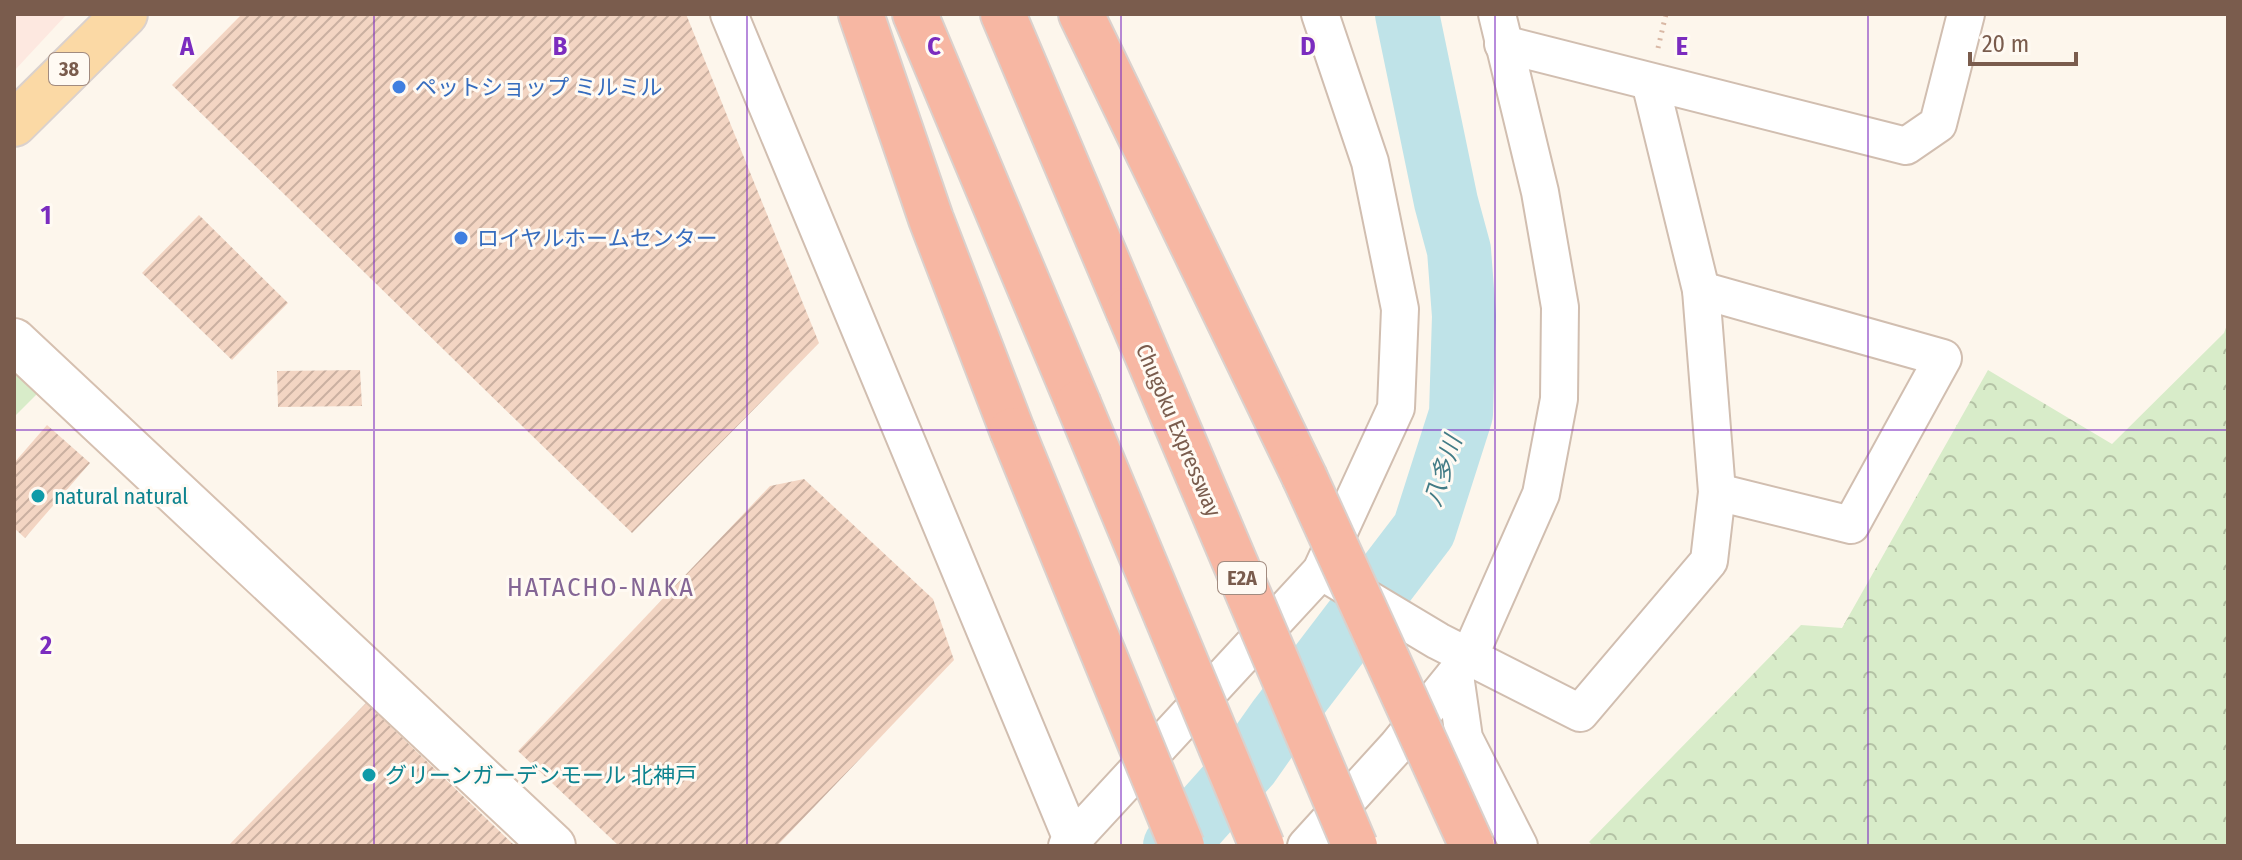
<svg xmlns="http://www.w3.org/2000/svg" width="2242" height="860" font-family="'Fira Sans Condensed','Noto Sans JP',sans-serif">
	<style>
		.commercial { fill: #fde8e0 }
		.forest { fill: url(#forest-crowns) }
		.green { fill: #d8ecc9 }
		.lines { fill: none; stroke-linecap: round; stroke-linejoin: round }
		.river { stroke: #bfe3e8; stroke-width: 64 }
		.building { fill: url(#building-hatch) }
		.street-casing { stroke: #d1beb0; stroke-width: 40 }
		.secondary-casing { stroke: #d6c0b0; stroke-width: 48 }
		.primary-casing { stroke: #dad1cd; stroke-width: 48 }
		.highway-casing { stroke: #dad1cd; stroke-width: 48 }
		.path { stroke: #d9b8a5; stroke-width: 5; stroke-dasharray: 2 6; stroke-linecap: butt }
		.street { stroke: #fff; stroke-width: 36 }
		.secondary { stroke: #fff; stroke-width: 44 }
		.primary { stroke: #fbd9a5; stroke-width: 44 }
		.highway { stroke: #f7b7a3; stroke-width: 44 }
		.highway-bridge-casing { stroke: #dad1cd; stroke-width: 48; stroke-linecap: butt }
		.highway-bridge { stroke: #f7b7a3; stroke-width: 44 }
		.grid { fill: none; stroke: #7b2cbf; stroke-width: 2; stroke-opacity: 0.55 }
		.shop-dot { fill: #3f7fe0; stroke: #fffaf3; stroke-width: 3 }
		.culture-dot { fill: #0f9aa8; stroke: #fffaf3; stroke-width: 3 }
		.labels { text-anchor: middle; stroke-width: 6; stroke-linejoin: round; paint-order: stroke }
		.shield { fill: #fffaf3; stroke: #a28b7f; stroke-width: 2 }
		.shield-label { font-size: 20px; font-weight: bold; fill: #7a5c4d }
		.shop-label { font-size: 22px; fill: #366cbe; stroke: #fffaf3; text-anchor: start }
		.street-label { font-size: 22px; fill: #7a5c4d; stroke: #fffaf3 }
		.culture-label { font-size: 22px; fill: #0d838f; stroke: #fffaf3; text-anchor: start }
		.water-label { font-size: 24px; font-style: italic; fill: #437c86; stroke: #fffaf3 }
		.quarter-label { font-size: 26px; letter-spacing: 2px; fill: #846695; stroke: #fffaf3 }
		.grid-label { font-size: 26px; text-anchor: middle; font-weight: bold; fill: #7b2cbf; stroke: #fffaf3; stroke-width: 6; stroke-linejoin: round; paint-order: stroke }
	</style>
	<defs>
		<pattern id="forest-crowns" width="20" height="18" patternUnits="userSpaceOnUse" patternTransform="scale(2)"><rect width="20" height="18" fill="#d8ecc9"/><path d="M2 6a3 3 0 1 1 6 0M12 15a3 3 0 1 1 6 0" fill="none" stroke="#b4c2a5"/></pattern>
		<pattern id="building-hatch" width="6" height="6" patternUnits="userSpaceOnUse" patternTransform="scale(2)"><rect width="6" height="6" fill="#f3d5c3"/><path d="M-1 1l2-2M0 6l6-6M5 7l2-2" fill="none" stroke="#cab0a1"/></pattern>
	</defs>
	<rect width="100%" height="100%" fill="#fdf6ec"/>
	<path class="commercial" d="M14 14H67L14 71Z"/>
	<path class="forest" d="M2228 322V846H1593L1589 842 1801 625 1842 628 1988 370 2112 444 2224 333Z"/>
	<path class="green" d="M14 371 37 394 14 417Z"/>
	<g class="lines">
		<path class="river" d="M1175 846 1248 764 1279 720 1424 530 1461 414 1464 316 1459 250 1446 202 1407 14"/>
	</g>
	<g class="building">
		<path d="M242 14H686L819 343 632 533 172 85Z"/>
		<path d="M199 215 288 303 232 360 142 273Z"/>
		<path d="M360 370 362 406 278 407 277 371Z"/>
		<path d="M47 425 90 463 25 538 14 528V463Z"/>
		<path d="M804 479 933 599 954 660 777 846H619L518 751 770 486Z"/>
		<path d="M366 703 515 846H228Z"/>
	</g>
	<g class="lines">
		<defs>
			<g id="street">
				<path d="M729 14 1073 842"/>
				<path d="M1503 44 1906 146 1938 124 1966 14"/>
				<path d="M1701 290 1943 358 1851 525 1717 492"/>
				<path d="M1321 571 1438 641 1580 713 1709 561 1717 492 1701 290 1650 82"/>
				<path d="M1455 675 1464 738 1519 846"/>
				<path d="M1067 846 1321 571 1396 408 1400 309 1370 162 1320 14"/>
				<path d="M1306 846 1397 746 1469 657 1541 494 1559 399 1560 307 1540 192 1497 14"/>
			</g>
			<path id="secondary" d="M14 341 553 846"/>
			<path id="primary" d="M14 124 125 14"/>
			<g id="highway">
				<path d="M861 14 931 219 1012 430"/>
				<path d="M915 14 1078 403"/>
				<path d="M1003 14 1128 310"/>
				<path d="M1081 14 1304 476"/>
			</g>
		</defs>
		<use href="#street" class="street-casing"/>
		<use href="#secondary" class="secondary-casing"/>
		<use href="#primary" class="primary-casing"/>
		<use href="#highway" class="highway-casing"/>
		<path class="path" d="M1658 48 1666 14"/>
		<use href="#street" class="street"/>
		<use href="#secondary" class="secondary"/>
		<use href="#primary" class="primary"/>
		<use href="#highway" class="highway"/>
		<defs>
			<g id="highway-bridge">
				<path d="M1128 310 1355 846"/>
				<path d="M1078 403 1262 846"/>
				<path d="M1012 430 1182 846"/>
				<path d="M1304 476 1472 846"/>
			</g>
		</defs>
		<use href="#highway-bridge" class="highway-bridge-casing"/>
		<use href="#highway-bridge" class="highway-bridge"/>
	</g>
	<path class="grid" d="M374 14V846M747 14V846M1121 14V846M1495 14V846M1868 14V846M14 430H2228"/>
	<g class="shop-dot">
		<circle cx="399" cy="87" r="8"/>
		<circle cx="461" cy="238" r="8"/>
	</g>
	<g class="culture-dot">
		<circle cx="38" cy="496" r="8"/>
		<circle cx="369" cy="775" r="8"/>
	</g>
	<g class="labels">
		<g class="shield">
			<rect x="49" y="53" width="40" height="32" rx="6"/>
			<rect x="1218" y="562" width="48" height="32" rx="6"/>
		</g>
		<g class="shield-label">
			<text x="69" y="76">38</text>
			<text x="1242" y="585">E2A</text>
		</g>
		<g class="shop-label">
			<text x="415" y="95">ペットショップ ミルミル</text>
			<text x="477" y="246">ロイヤルホームセンター</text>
		</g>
		<g class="street-label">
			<text transform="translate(1179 430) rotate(67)" y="8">Chugoku Expressway</text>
		</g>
		<g class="culture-label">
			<text x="54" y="504">natural natural</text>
			<text x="385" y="783">グリーンガーデンモール 北神戸</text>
		</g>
		<g class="water-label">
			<text transform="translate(1443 471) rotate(-72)" y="8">八多川</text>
		</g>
		<g class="quarter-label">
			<text x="601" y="596">HATACHO-NAKA</text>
		</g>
	</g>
	<g class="grid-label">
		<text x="187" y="55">A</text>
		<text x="560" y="55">B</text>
		<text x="934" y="55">C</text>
		<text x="1308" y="55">D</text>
		<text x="1682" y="55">E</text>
		<text x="46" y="224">1</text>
		<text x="46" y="654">2</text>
	</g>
	<rect width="2242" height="860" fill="none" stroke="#7a5c4d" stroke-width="32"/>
	<path d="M1970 52v12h106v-12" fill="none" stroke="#7a5c4d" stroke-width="4"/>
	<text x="1982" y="52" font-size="24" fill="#7a5c4d" stroke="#fffaf3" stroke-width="6" paint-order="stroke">20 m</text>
</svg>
